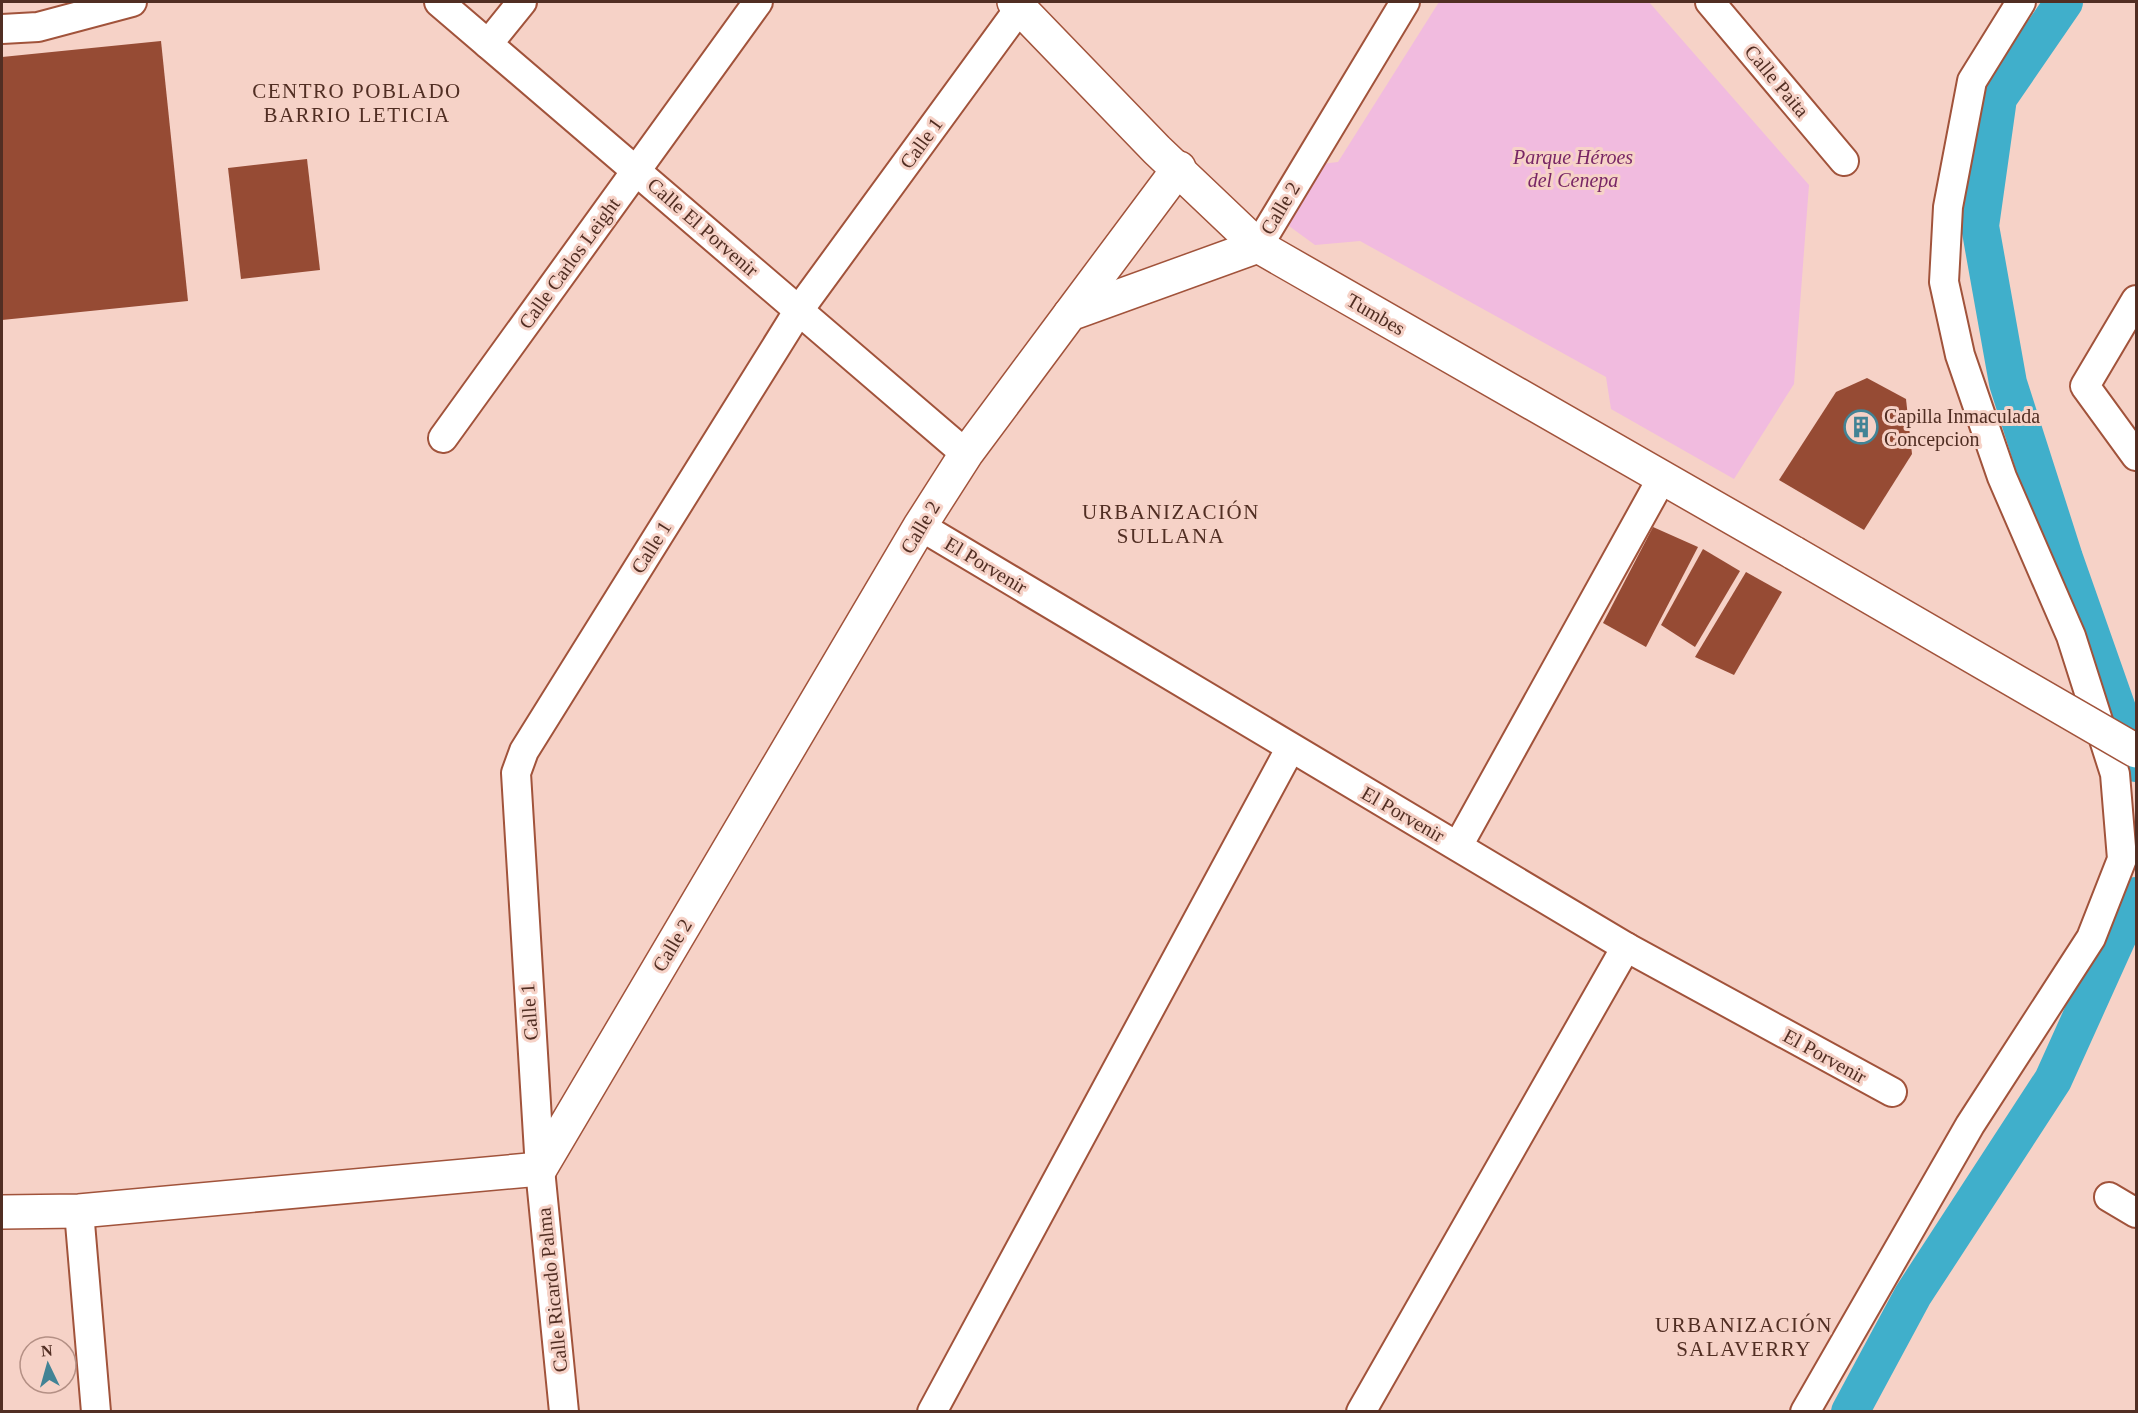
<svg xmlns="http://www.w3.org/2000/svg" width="2138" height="1413" font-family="Georgia,serif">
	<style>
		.green { fill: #f1bbdf }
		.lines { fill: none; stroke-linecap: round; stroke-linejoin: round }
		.canal { stroke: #40afcb; stroke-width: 38 }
		.building { fill: #964b34 }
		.minor-casing { stroke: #a1533b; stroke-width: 32 }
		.tertiary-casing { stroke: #a1533b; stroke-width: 36 }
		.minor { stroke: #fff; stroke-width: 28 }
		.tertiary { stroke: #fff; stroke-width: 33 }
		.tertiary-bridge-casing { stroke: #a1533b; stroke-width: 36; stroke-linecap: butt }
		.tertiary-bridge { stroke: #fff; stroke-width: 33 }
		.labels { text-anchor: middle; stroke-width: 6; stroke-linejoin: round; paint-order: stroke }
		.street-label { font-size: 20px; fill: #512e23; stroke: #f6d2c7 }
		.park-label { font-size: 20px; font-style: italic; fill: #782665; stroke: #f6d2c7 }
		.poi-label { font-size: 20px; fill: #512e23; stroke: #f6d2c7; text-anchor: start }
		.neighbourhood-label { font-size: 21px; letter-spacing: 1.5px; fill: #512e23; stroke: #f6d2c7 }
	</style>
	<rect width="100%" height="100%" fill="#f6d2c7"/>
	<path class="green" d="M1439 2H1649L1809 185 1794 384 1734 479 1611 409 1606 377 1360 241 1315 245 1289 226 1292 208 1312 165 1338 162Z"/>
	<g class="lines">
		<g class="canal">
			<path d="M2064 2 1998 98 1980 226 2008 383 2064 558 2136 763"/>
			<path d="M1850 1412 1913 1295 2053 1080 2136 896"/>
		</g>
	</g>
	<g class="building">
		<path d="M161 41 188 301 2 320V57Z"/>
		<path d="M307 159 320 270 241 279 228 168Z"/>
		<path d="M1867 378 1906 399 1912 454 1864 530 1779 480 1836 392Z"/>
		<path d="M1653 527 1698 547 1646 647 1603 623Z"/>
		<path d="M1703 549 1740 571 1695 647 1661 625Z"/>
		<path d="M1746 572 1782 592 1734 675 1695 657Z"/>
	</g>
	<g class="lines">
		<defs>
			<g id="minor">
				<path d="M439 2 966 454"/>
				<path d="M1710 2 1844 161"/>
				<path d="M2 29 38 27 132 2"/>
				<path d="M488 44 522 2"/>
				<path d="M1258 246 1405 2"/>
				<path d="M2136 300 2085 386 2136 456"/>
				<path d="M443 438 758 2"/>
				<path d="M920 526 1626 947 1892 1092"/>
				<path d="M1458 846 1662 478"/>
				<path d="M2109 1197 2136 1213"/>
				<path d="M79 1211 96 1412"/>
				<path d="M564 1412 540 1169 516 773 524 751 799 310 1024 2"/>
				<path d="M932 1412 1290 749"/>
				<path d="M1361 1412 1626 947"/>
				<path d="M1805 1412 1970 1125 2091 938 2122 859 2115 774 2071 636 2002 477 1960 355 1944 282 1948 207 1972 81 2021 2"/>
			</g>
			<g id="tertiary">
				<path d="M1014 2 1157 150 1258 246 1794 553"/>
				<path d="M1070 314 1179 168"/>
				<path d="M2 1212 79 1211 540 1169 920 526 966 454 1070 314 1258 246"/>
			</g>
		</defs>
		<use href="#minor" class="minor-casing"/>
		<use href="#tertiary" class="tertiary-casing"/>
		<use href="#minor" class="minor"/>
		<use href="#tertiary" class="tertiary"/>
		<defs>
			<path id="tertiary-bridge" d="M1794 553 2136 751"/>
		</defs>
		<use href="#tertiary-bridge" class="tertiary-bridge-casing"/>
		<use href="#tertiary-bridge" class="tertiary-bridge"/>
	</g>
	<defs>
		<symbol id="building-ring" viewBox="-11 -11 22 22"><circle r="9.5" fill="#f6d2c7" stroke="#428395" stroke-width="1.5"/><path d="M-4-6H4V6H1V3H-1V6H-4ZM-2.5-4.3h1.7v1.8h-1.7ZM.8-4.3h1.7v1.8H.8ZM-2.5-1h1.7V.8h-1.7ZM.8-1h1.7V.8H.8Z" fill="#428395"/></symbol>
	</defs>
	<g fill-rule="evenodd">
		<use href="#building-ring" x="1842" y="408" width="38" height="38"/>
	</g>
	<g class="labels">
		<g class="street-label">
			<text transform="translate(1777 81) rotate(50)" y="7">Calle Paita</text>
			<text transform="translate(921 143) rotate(-54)" y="7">Calle 1</text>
			<text transform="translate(1280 208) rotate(-59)" y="7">Calle 2</text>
			<text transform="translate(703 227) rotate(41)" y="7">Calle El Porvenir</text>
			<text transform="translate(569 263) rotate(-54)" y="7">Calle Carlos Leight</text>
			<text transform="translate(1376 314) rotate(30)" y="7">Tumbes</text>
			<text transform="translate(920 527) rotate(-59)" y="7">Calle 2</text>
			<text transform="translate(651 547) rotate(-58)" y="7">Calle 1</text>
			<text transform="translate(986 565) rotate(31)" y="7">El Porvenir</text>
			<text transform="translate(1403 814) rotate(30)" y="7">El Porvenir</text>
			<text transform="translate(672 945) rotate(-59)" y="7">Calle 2</text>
			<text transform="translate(529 1012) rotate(-94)" y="7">Calle 1</text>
			<text transform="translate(1825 1056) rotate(29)" y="7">El Porvenir</text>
			<text transform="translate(552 1290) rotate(-96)" y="7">Calle Ricardo Palma</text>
		</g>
		<g class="park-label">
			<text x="1573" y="164">Parque Héroes<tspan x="1573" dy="23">del Cenepa</tspan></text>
		</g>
		<g class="poi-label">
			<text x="1884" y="423">Capilla Inmaculada<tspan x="1884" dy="23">Concepcion</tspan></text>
		</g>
		<g class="neighbourhood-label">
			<text x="357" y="98">CENTRO POBLADO<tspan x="357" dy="24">BARRIO LETICIA</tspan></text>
			<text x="1171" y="519">URBANIZACIÓN<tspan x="1171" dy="24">SULLANA</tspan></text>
			<text x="1744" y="1332">URBANIZACIÓN<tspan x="1744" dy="24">SALAVERRY</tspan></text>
		</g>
	</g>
	<rect width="2138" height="1413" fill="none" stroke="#512e23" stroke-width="6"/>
	<g transform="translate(48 1365) rotate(355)"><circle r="28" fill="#f6d2c7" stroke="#b49085" stroke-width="1.5"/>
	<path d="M0-4.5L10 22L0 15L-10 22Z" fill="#428395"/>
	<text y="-9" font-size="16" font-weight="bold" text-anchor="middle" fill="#512e23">N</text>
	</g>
</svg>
